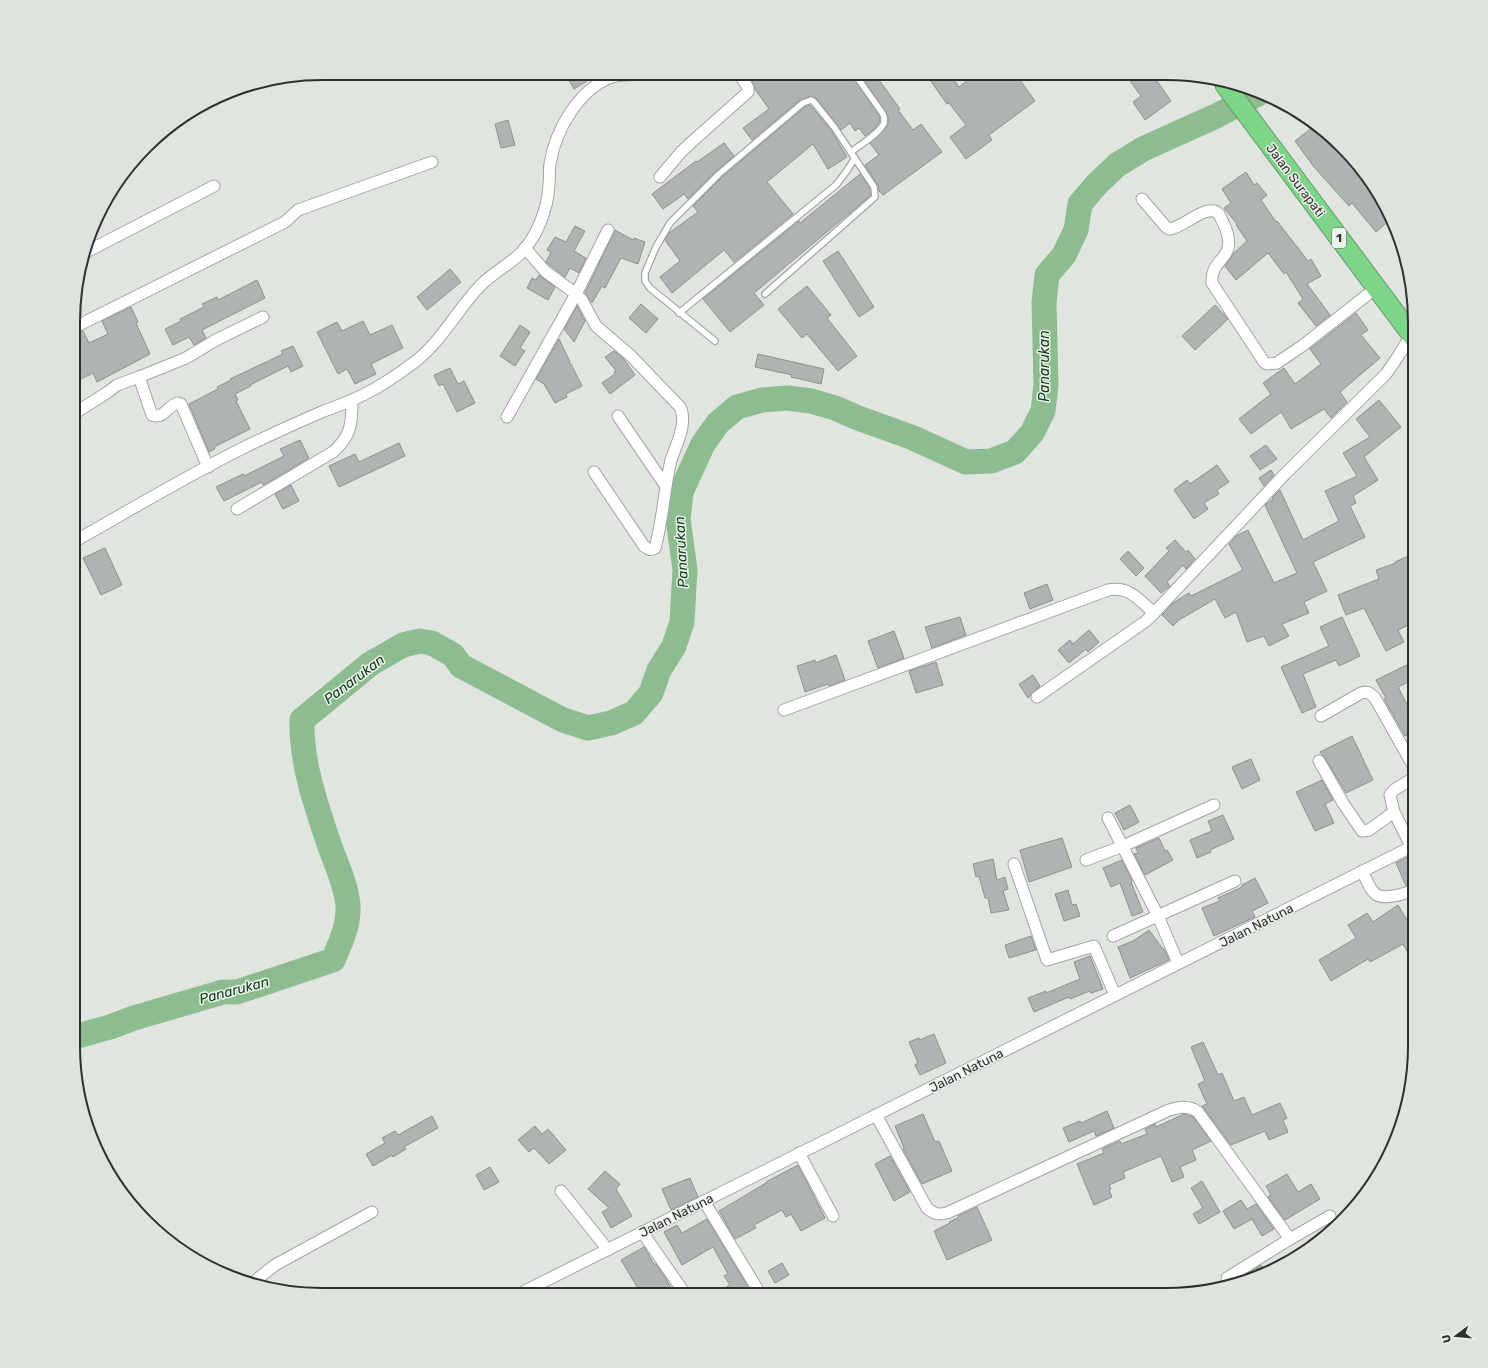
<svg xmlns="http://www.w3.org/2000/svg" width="1488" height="1368" font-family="Rubik,sans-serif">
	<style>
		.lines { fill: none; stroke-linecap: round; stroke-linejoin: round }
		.river { stroke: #8dbc91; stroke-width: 25 }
		.building { fill: #afb4b0; stroke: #8e928e }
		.lane-casing { stroke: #a2a6a2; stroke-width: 8 }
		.street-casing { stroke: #a2a6a2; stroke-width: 13 }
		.highway-casing { stroke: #629b69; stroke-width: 21 }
		.lane { stroke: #fff; stroke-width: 5.5 }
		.street { stroke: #fff; stroke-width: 11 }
		.highway { stroke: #7ed488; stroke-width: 19 }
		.labels { text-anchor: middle; stroke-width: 3; stroke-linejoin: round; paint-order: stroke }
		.shield { fill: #edf2ed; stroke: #686b68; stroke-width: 1 }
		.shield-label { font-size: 12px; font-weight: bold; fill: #2f312f }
		.street-label { font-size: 13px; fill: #2f312f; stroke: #edf2ed }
		.water-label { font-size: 14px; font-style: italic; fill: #0b4017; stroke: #edf2ed }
		.rim { fill: none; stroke: #2f312f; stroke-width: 2 }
	</style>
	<rect width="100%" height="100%" fill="#e0e5e0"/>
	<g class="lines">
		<path class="river" d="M74 1037 110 1027 134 1018 223 992H237L333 960C341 942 349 925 348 905 346 883 335 862 328 841 315 802 301 762 302 720L370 664 403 645 420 641 432 643 453 655 461 666 563 720 588 728 611 723 634 713 651 693 659 670 674 646 682 622 685 570 678 519 681 492 703 444 718 423 737 407 762 400 787 398 811 401 835 408 858 418 911 437 966 462 991 461 1015 452 1032 433 1043 411 1046 385 1044 302 1047 275 1064 255 1076 230 1080 204 1096 185 1117 165 1143 149 1216 116 1258 94"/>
	</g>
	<g class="building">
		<path d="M565 73H600L574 89Z"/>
		<path d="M748 73H850L879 116 880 121 875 128 865 136 859 128 855 131 850 123 841 130 817 99 810 96 800 100 752 140 743 128 769 109 755 89 752 80Z"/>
		<path d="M859 73H874L900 109 898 110 913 130 921 124 942 152 883 195 879 191 878 185 865 165 879 155 870 143 885 129 888 124V117L886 112Z"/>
		<path d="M925 73H949L959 87 977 73H1015L1035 101 989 135 992 140 966 159 950 137 966 125 949 103 947 104Z"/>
		<path d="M1125 74H1168L1157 81 1171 101 1145 120 1133 102 1141 96Z"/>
		<path d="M810 105 831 130 847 157 828 169 813 144 767 182 793 214 734 262 724 250 672 293 660 277 680 261 665 240 669 233 698 212 693 206 722 177 805 107Z"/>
		<path d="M508 120 515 145 501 148 495 124Z"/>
		<path d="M1313 127 1353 158 1391 219 1376 232 1352 203 1349 206 1314 167 1295 141Z"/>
		<path d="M724 143 734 156 716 171 688 199 684 194 663 209 652 194 696 161 697 162Z"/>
		<path d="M1246 172 1254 185 1257 183 1267 195 1261 200 1276 222 1277 221 1308 261 1311 259 1321 276 1307 284 1330 315 1316 326 1298 303 1303 299 1286 272 1284 274 1268 253 1236 280 1225 266 1234 253 1247 241 1236 225 1237 224 1224 208 1231 203 1222 189Z"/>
		<path d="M860 174 870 188 871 195 754 293 764 305 730 332 703 299 799 221 800 223Z"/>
		<path d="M575 226 585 231 574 251 586 258 579 273 570 268 565 277 546 262 551 252 547 250 555 237 566 242Z"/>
		<path d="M615 230 633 240 634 238 645 242 638 264 621 258 605 288 602 286 592 303 585 293Z"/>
		<path d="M838 251 874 307 859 317 823 261Z"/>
		<path d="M450 269 461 282 427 310 417 297Z"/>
		<path d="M539 275 555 287 548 300 527 288 532 278 536 280Z"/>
		<path d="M257 280 265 298 202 330 206 338 194 345 189 337 173 345 165 329 181 321 180 319 204 307 202 304 217 297 218 300Z"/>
		<path d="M807 286 831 315 827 318 857 356 838 371 807 334 802 338 778 309Z"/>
		<path d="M641 304 658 319 646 333 629 318Z"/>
		<path d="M1215 305 1228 319 1195 350 1182 336Z"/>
		<path d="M577 306 585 321 574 342 564 329Z"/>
		<path d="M131 307 138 322 136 323 150 354 97 382 93 373 75 382V334L83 331 89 343 108 334 102 321Z"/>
		<path d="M1356 313 1368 330 1361 335 1380 358 1340 392 1347 402 1331 418 1324 409 1291 429 1281 412 1251 434 1239 419 1271 394 1263 383 1284 368 1295 384 1321 364 1310 349Z"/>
		<path d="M363 321 370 335 392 325 403 348 371 364 376 374 355 384 347 369 338 374 317 332 337 322 342 331Z"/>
		<path d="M520 325 530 332 520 348 525 351 515 366 500 356Z"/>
		<path d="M559 339 570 362 569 363 571 364 582 386 566 394 567 397 555 403 544 384 536 379Z"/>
		<path d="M293 346 303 366 291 372 288 366 250 385 251 386 235 394 238 400 236 401 250 429 214 447 215 449 209 452 189 404 218 389 217 387 231 380 230 379 283 354 281 351Z"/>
		<path d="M614 351 623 358 635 375 610 394 602 383 615 374 614 372 616 371 605 357Z"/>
		<path d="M758 354 824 369 821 384 791 377 792 375 755 367Z"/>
		<path d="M450 368 458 384 464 381 475 403 457 412 443 384 439 386 434 375Z"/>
		<path d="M1379 400 1401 427 1364 457 1378 480 1353 496 1356 503 1350 506 1365 537 1313 562 1327 591 1304 602 1309 613 1282 624 1289 636 1269 646 1264 636 1247 642 1236 612 1225 618 1215 599 1179 620 1173 626 1162 615 1173 603 1189 593 1191 596 1243 570 1229 544 1236 536 1248 530 1274 583 1297 573 1265 505 1273 499 1272 498 1280 490 1303 540 1339 521 1325 491 1357 476 1343 453 1370 437 1356 419Z"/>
		<path d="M300 440 309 458 265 484 263 485 262 482 224 501 216 487 243 474 244 476 284 456 280 449Z"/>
		<path d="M399 443 405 456 339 487 329 466 355 454 359 462Z"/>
		<path d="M1266 445 1277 459 1260 470 1250 456Z"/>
		<path d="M1217 465 1229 482 1217 490 1219 494 1204 503 1208 509 1194 519 1174 490 1187 480 1190 484Z"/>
		<path d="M1271 470 1274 475 1264 486 1259 478Z"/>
		<path d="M291 485 299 501 283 509 275 494Z"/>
		<path d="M1175 540 1186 552 1188 550 1195 559 1186 569 1183 565 1167 582 1170 586 1161 593 1145 576 1169 551 1166 548Z"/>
		<path d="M105 548 122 585 101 595 83 558Z"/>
		<path d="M1128 551 1144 568 1136 576 1120 559Z"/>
		<path d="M1410 555 1415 565V622L1398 630 1404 642 1386 651 1364 608 1346 615 1338 595 1379 579 1376 570 1396 563 1395 562Z"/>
		<path d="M1047 584 1053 600 1030 609 1024 593Z"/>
		<path d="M960 617 966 635 932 648 925 627Z"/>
		<path d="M1342 617 1360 656 1339 666 1336 660 1303 674 1316 707 1302 713 1281 667 1329 646 1320 627Z"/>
		<path d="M1089 630 1099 642 1088 652 1086 649 1069 663 1058 650 1070 640 1073 644Z"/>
		<path d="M894 631 904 658 878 668 868 641Z"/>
		<path d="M836 655 845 680 829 686 828 684 805 692 797 666 815 660V663Z"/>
		<path d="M1415 661V679L1398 687 1415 720V731L1405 736 1384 699 1386 698 1376 680Z"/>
		<path d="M936 662 943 685 916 693 909 671Z"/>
		<path d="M1033 675 1040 686 1033 692 1028 698 1019 684Z"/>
		<path d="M1352 736 1373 780 1346 793 1325 758 1320 752Z"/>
		<path d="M1251 759 1260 780 1242 789 1232 767Z"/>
		<path d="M1322 780 1333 800 1325 804 1334 823 1315 831 1296 792Z"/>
		<path d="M1130 805 1139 822 1124 830 1115 813Z"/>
		<path d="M1223 815 1234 839 1210 850 1211 852 1197 858 1190 840 1212 831 1208 821Z"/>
		<path d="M1062 838 1072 867 1029 882 1020 850Z"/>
		<path d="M1159 838 1165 851 1167 850 1173 860 1145 875 1134 854 1138 853 1136 848Z"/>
		<path d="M1415 853V883L1406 886 1396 863Z"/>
		<path d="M993 859 997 880 1005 877 1008 889 1003 891 1009 910 991 913 988 898H985L979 876 976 877 973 864Z"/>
		<path d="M1122 860 1132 881 1131 882 1143 912 1132 916 1120 883 1111 887 1103 868Z"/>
		<path d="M1255 878 1268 903 1252 911 1255 917 1214 936 1202 908 1220 901 1218 898 1242 887V885Z"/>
		<path d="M1068 890 1072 905 1076 904 1080 916 1064 921 1055 894Z"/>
		<path d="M1398 905 1407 920 1415 915V945L1407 951 1403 944 1370 962 1368 959 1331 981 1319 960 1356 938 1348 925 1367 913 1373 922Z"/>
		<path d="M1149 930 1163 949H1164L1169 960 1130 978 1118 947 1133 941Z"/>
		<path d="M1031 936 1036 950 1009 958 1005 945Z"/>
		<path d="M1090 956 1103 989 1091 993 1090 991 1070 999 1069 997 1034 1012 1028 998 1046 991V993L1080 979 1074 962Z"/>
		<path d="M934 1034 946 1063 920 1075 915 1065 918 1063 909 1042 919 1038 920 1040Z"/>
		<path d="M1203 1042 1218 1075 1222 1073 1234 1101 1244 1097 1252 1115 1280 1103 1287 1118 1283 1120 1288 1132 1269 1140 1265 1131 1231 1145 1202 1106 1207 1104 1198 1084 1205 1081 1191 1047Z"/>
		<path d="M1107 1111 1114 1128 1096 1136 1094 1131 1069 1142 1063 1128 1080 1121 1081 1123Z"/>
		<path d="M923 1114 935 1142 939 1141 952 1171 922 1184 903 1149 904 1148 895 1126Z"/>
		<path d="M1184 1114 1193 1117 1211 1141 1192 1150 1196 1160 1180 1167 1184 1177 1172 1182 1161 1156 1123 1172 1125 1178 1109 1185 1111 1189 1109 1190 1112 1197 1094 1205 1077 1164 1104 1153 1102 1149 1120 1141 1121 1144 1147 1134 1145 1129 1155 1124 1156 1127Z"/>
		<path d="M432 1116 438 1128 404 1147 406 1149 393 1157 392 1155 373 1166 366 1154 385 1143 382 1138 395 1131 398 1135Z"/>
		<path d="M535 1126 542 1134 548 1129 566 1150 549 1164 534 1148 529 1152 518 1140Z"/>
		<path d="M890 1156 910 1192 894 1201 875 1164Z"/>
		<path d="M798 1165 825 1218 801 1231 791 1214 786 1217 782 1210 754 1225 756 1228 735 1239 719 1211 766 1183V1182Z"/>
		<path d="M490 1167 499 1182 484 1190 476 1175Z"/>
		<path d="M605 1171 620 1184 616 1189 632 1216 611 1228 602 1212 609 1208 588 1189Z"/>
		<path d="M1287 1174 1298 1192 1311 1184 1320 1199 1285 1220 1268 1197 1271 1195 1266 1186Z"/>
		<path d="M690 1178 698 1197 671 1210 662 1189Z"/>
		<path d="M1202 1181 1220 1212 1199 1224 1193 1214 1203 1208 1191 1188Z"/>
		<path d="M1241 1200 1247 1209 1256 1204 1274 1229 1262 1236 1252 1219 1234 1229 1223 1211Z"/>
		<path d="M977 1207 992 1240 947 1260 934 1231 950 1223 949 1222 958 1218V1216Z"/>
		<path d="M707 1219 753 1295H713L730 1285 724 1276 728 1274 713 1247 682 1265 664 1232 677 1225 682 1233Z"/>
		<path d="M644 1247 654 1264H656L666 1279 675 1295H642L621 1260Z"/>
		<path d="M782 1263 789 1275 775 1283 768 1271Z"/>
		<path d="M1261 1265 1266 1274 1261 1276 1232 1283Z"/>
	</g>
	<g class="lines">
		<defs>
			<g id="lane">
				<path d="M851 152C860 145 880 133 884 123 885 119 884 117 883 114L854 73"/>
				<path d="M679 313 836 185 846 172 855 158"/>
				<path d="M715 341 650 288 645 281V273L656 247 670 223 719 174 803 103 811 100 814 102 834 127 874 187 875 197 765 294"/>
			</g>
			<g id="street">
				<path d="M660 177 681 152 695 139 748 92V88L739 73"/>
				<path d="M1142 199 1166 227 1170 229C1184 227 1208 202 1219 214 1222 221 1227 229 1228 237 1233 259 1210 260 1212 283L1264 362 1267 364 1277 363 1302 346 1376 288"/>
				<path d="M525 248 545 271 576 294 582 300 596 326 631 356 680 407C688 423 676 445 671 460 664 489 663 520 655 548 650 551 648 549 644 546L594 472"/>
				<path d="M88 251 214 186"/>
				<path d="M75 327 285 222 298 210 432 162"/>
				<path d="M139 377 186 358 216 340 263 317"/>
				<path d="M75 413 108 392 117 385 139 377 152 415C163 420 168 405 178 403L181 404 208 467"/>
				<path d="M618 416 665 485"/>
				<path d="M507 417 576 294 608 230"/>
				<path d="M237 509 333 452C351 436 352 424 352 401"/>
				<path d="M75 541C132 509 188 475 247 446 272 434 298 422 324 411 338 406 351 401 365 394 381 386 397 375 412 364 441 343 456 311 480 286 492 273 509 265 521 253 538 235 548 208 549 184 550 177 549 170 550 164 555 131 578 91 609 78 627 71 647 77 665 73"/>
				<path d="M1037 697 1146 621 1154 613 1286 473 1386 374 1397 358 1412 334"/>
				<path d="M784 710 1108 590C1130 586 1139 600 1154 613"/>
				<path d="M1321 716 1361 693C1368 691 1370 693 1375 698L1415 769"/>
				<path d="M1319 761 1343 803 1362 831 1369 830 1394 812"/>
				<path d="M1108 818 1158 916 1178 963"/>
				<path d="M1411 846 1394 812 1390 795 1394 790 1415 777"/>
				<path d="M1086 860 1123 846 1214 805"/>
				<path d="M1014 864 1047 960 1094 946 1115 995"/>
				<path d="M1362 871C1366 878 1370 891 1377 895 1386 900 1406 893 1415 890"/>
				<path d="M1113 936 1235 881"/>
				<path d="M876 1115 927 1208C934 1214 938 1215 947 1213L1169 1110C1179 1107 1189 1105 1198 1112L1290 1239"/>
				<path d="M799 1153 833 1216"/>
				<path d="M561 1191 608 1250"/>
				<path d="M704 1201 761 1295"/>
				<path d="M642 1232 686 1295"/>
				<path d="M1227 1278 1290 1239 1330 1216"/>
				<path d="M251 1284 275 1265 372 1212"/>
				<path d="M517 1295 1415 845"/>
			</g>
			<path id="highway" d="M1225 85 1414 338"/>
		</defs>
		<use href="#lane" class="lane-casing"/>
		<use href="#street" class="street-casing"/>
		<use href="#highway" class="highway-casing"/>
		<use href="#lane" class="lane"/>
		<use href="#street" class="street"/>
		<use href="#highway" class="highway"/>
	</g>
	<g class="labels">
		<rect class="shield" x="1332" y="228" width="14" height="20" rx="3"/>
		<g class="shield-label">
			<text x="1339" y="242">1</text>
		</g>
		<g class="street-label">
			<text transform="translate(1296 180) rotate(53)" y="5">Jalan Surapati</text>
			<text transform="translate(1256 925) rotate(-27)" y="5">Jalan Natuna</text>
			<text transform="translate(966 1070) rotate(-27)" y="5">Jalan Natuna</text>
			<text transform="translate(676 1215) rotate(-27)" y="5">Jalan Natuna</text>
		</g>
		<g class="water-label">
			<text transform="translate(1044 366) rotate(-90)" y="5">Panarukan</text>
			<text transform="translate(681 552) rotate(-93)" y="5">Panarukan</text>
			<text transform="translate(354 679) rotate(-37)" y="5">Panarukan</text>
			<text transform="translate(234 990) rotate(-15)" y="5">Panarukan</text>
		</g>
	</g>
	<path d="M0 0H1488V1368H0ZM322 80H1166A242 242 0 0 1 1408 322V1046A242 242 0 0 1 1166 1288H322A242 242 0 0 1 80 1046V322A242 242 0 0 1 322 80Z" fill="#dee3de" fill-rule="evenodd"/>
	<path class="rim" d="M322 80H1166A242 242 0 0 1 1408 322V1046A242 242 0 0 1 1166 1288H322A242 242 0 0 1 80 1046V322A242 242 0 0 1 322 80Z"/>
	<g transform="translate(1456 1336) rotate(254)" stroke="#edf2ed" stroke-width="3" paint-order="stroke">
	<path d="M0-3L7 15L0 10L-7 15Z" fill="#2f312f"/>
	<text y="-6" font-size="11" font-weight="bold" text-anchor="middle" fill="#2f312f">U</text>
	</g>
</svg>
